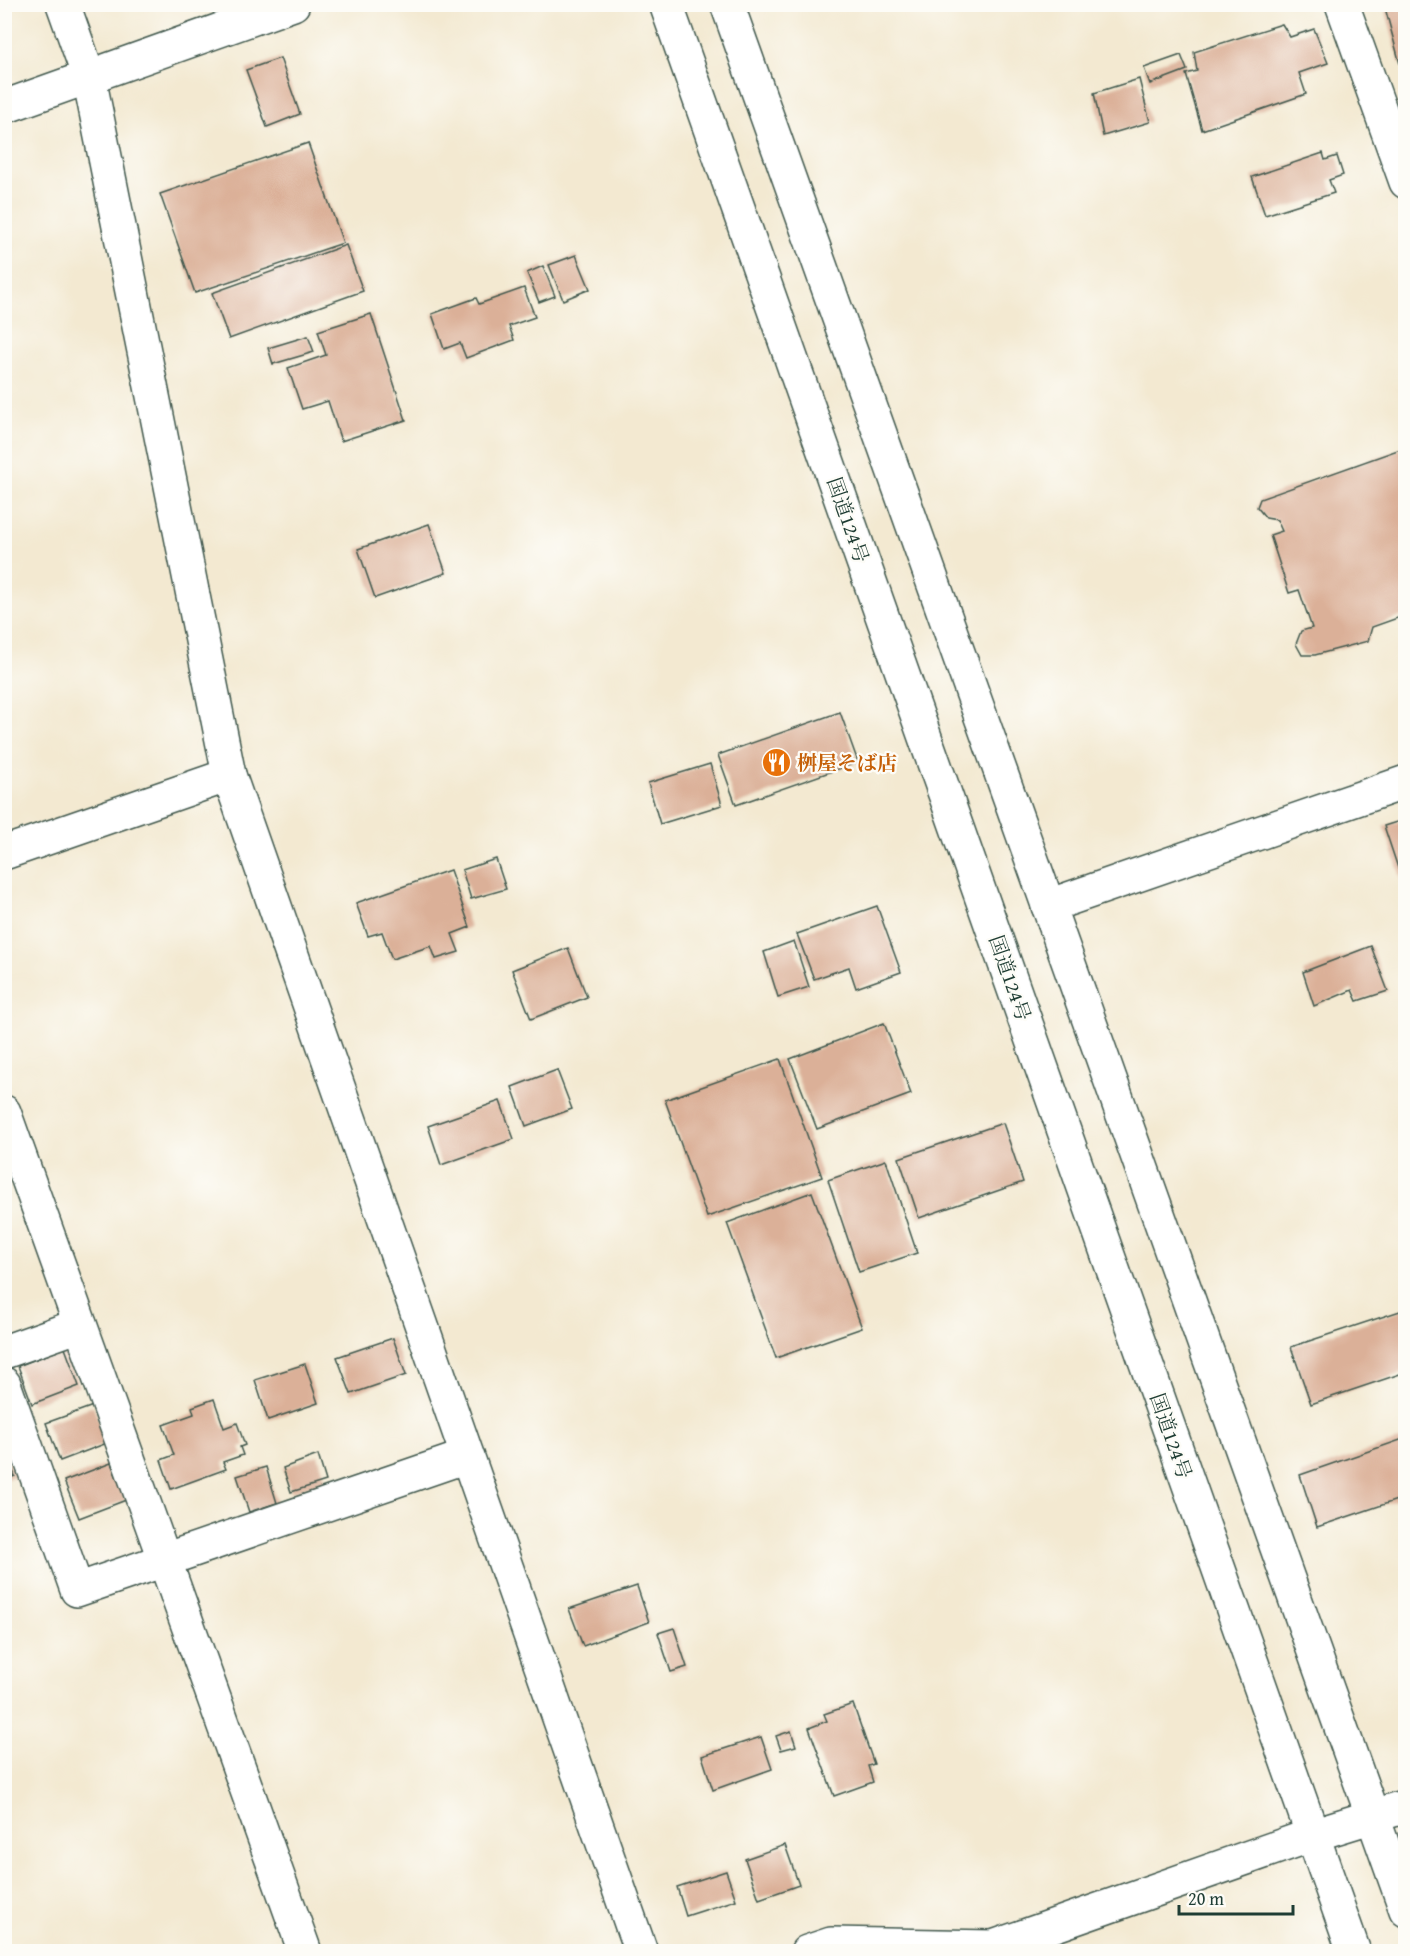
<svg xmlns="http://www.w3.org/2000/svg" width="1410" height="1956" font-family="'Gentium Book Plus','Noto Serif JP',serif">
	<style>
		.building { fill: #dbb098 }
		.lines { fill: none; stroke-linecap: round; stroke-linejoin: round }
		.minor-casing { stroke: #3f574c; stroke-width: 36 }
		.tertiary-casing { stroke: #3f574c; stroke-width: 36 }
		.trunk-casing { stroke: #3f574c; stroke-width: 36 }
		.minor { stroke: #fff; stroke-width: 33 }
		.tertiary { stroke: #fff; stroke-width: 33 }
		.trunk { stroke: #fff; stroke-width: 33 }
		.labels { text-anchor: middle; stroke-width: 4.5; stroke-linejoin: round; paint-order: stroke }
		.street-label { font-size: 20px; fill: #1f3d34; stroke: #fdfcf7 }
		.food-label { font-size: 20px; font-weight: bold; fill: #c56008; stroke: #fdfcf7; text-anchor: start }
	</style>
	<rect width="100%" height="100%" fill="#fdfcf7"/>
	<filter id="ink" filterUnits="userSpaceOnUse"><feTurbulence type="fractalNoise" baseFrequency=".0167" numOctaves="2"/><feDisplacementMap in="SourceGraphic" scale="12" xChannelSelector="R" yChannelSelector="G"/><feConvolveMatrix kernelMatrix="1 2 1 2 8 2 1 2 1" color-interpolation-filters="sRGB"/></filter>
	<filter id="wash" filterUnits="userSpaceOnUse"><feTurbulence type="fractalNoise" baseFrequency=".008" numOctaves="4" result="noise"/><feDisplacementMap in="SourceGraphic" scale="24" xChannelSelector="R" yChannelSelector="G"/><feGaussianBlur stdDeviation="1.35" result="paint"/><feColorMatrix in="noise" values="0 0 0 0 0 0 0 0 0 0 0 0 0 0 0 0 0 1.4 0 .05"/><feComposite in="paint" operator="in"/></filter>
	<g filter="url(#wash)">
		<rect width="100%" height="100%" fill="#f3e9d1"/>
		<g id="blocks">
			<g class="building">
				<path d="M1384 4H1406V62L1400 64Z"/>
				<path d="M1282 24 1290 37 1314 29 1328 63 1299 73 1306 94 1202 130 1186 74 1197 71 1194 52Z"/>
				<path d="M1181 55 1187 70 1150 84 1144 68Z"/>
				<path d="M280 58 300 114 267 127 246 70Z"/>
				<path d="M1139 79 1150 122 1103 136 1094 93Z"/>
				<path d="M308 143 343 243 195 293 160 194Z"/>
				<path d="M1323 153 1325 160 1337 156 1343 175 1329 180 1334 193 1265 215 1252 177Z"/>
				<path d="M346 245 363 291 229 339 212 293Z"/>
				<path d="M576 255 590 289 563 300 549 265Z"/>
				<path d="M543 266 555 296 539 302 527 273Z"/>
				<path d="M524 288 535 317 509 326 514 340 466 358 460 343 444 349 432 314 476 298 479 304Z"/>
				<path d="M371 314 406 420 341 441 328 401 302 409 288 368 326 355 318 331Z"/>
				<path d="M308 336 314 352 273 364 268 348Z"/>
				<path d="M1406 447V615L1372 627 1368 641 1315 655H1302L1296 644 1301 631 1312 628 1299 590 1289 593 1270 535 1282 531 1277 520 1266 518 1257 507 1260 499Z"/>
				<path d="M429 524 446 573 375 598 358 549Z"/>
				<path d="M840 712 858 762 736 805 718 755Z"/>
				<path d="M710 764 722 805 660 824 648 783Z"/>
				<path d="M1406 819V883H1403L1384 826Z"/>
				<path d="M496 859 506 889 471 899 462 870Z"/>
				<path d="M450 870 470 927 452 934 459 952 436 959 431 946 392 959 382 932 368 936 356 903Z"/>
				<path d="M877 906 901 972 856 988 849 967 814 979 797 934Z"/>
				<path d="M794 941 809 987 778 997 764 952Z"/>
				<path d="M1371 946 1388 991 1357 1001 1352 990 1314 1006 1303 972Z"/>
				<path d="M568 948 587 997 531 1019 512 970Z"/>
				<path d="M884 1023 911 1094 817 1129 790 1059Z"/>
				<path d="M780 1059 822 1177 707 1217 665 1100Z"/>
				<path d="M557 1070 572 1109 526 1126 512 1087Z"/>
				<path d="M500 1101 514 1139 441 1165 428 1126Z"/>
				<path d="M1003 1123 1023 1182 919 1218 899 1158Z"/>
				<path d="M886 1160 917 1253 859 1272 828 1180Z"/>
				<path d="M812 1192 862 1328 776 1358 727 1223Z"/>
				<path d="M1406 1309V1372L1311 1404 1291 1347Z"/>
				<path d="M393 1338 406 1375 351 1394 337 1357Z"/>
				<path d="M65 1348 79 1386 32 1404 18 1366Z"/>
				<path d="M305 1364 318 1403 268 1420 255 1380Z"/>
				<path d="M214 1399 224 1428 237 1423 245 1445 240 1447 243 1455 223 1462 226 1469 171 1489 161 1460 174 1455 163 1425 194 1414 192 1407Z"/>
				<path d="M93 1406 107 1443 60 1461 46 1423Z"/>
				<path d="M1406 1438V1497L1317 1527 1300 1475Z"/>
				<path d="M4 1449 15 1476 4 1480Z"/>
				<path d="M318 1455 326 1481 291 1492 283 1468Z"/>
				<path d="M111 1463 126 1500 79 1518 64 1481Z"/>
				<path d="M266 1467 277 1503 249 1512 237 1476Z"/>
				<path d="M637 1586 649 1622 583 1646 569 1609Z"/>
				<path d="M674 1628 687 1667 671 1672 658 1633Z"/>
				<path d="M853 1704 874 1764 868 1766 873 1782 834 1796 809 1728 827 1721 824 1714Z"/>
				<path d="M791 1731 796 1746 781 1750 776 1736Z"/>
				<path d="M761 1737 772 1769 713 1790 702 1756Z"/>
				<path d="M785 1845 799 1885 759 1899 745 1859Z"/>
				<path d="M726 1871 736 1900 686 1916 677 1887Z"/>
			</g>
		</g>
	</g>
	<g filter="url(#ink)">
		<use href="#blocks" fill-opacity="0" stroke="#3f574c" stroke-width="1.5"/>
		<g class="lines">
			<defs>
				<g id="minor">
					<path d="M1048 906 1406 782"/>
					<path d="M4 1112 305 1952"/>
					<path d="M4 1352 80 1325"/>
					<path d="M4 1384 77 1590 467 1456"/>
				</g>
				<g id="tertiary">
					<path d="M63 4 89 77 229 775 641 1952"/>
					<path d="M1342 4 1406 182"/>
					<path d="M4 107 293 4"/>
					<path d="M4 853 229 775"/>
					<path d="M807 1952 831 1944 993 1947 1312 1835 1406 1806"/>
				</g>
				<g id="trunk">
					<path d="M666 4 1354 1952"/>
					<path d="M727 4 1406 1910"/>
				</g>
			</defs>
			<use href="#minor" class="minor-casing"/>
			<use href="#tertiary" class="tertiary-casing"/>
			<use href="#trunk" class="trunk-casing"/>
			<use href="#minor" class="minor"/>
			<use href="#tertiary" class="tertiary"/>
			<use href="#trunk" class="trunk"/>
		</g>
	</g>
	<defs>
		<symbol id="restaurant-disc" viewBox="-11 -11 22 22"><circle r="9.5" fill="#e8710a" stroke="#fdfcf7"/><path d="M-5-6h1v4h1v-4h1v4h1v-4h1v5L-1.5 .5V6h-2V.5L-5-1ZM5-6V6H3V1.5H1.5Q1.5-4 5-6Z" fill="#fff"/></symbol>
	</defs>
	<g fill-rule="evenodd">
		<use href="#restaurant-disc" x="760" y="746" width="33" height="33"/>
	</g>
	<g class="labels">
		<g class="street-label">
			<text transform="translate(848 520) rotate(71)" y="7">国道124号</text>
			<text transform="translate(1010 978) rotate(71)" y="7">国道124号</text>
			<text transform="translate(1171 1436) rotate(71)" y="7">国道124号</text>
		</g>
		<g class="food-label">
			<text x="797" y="770">桝屋そば店</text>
		</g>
	</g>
	<rect width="1410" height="1956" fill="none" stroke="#fdfcf7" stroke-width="24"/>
	<path d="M1179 1905v9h114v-9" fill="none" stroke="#1f3d34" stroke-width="3"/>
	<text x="1188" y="1905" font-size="18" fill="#1f3d34" stroke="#fdfcf7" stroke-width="4.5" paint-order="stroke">20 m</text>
</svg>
